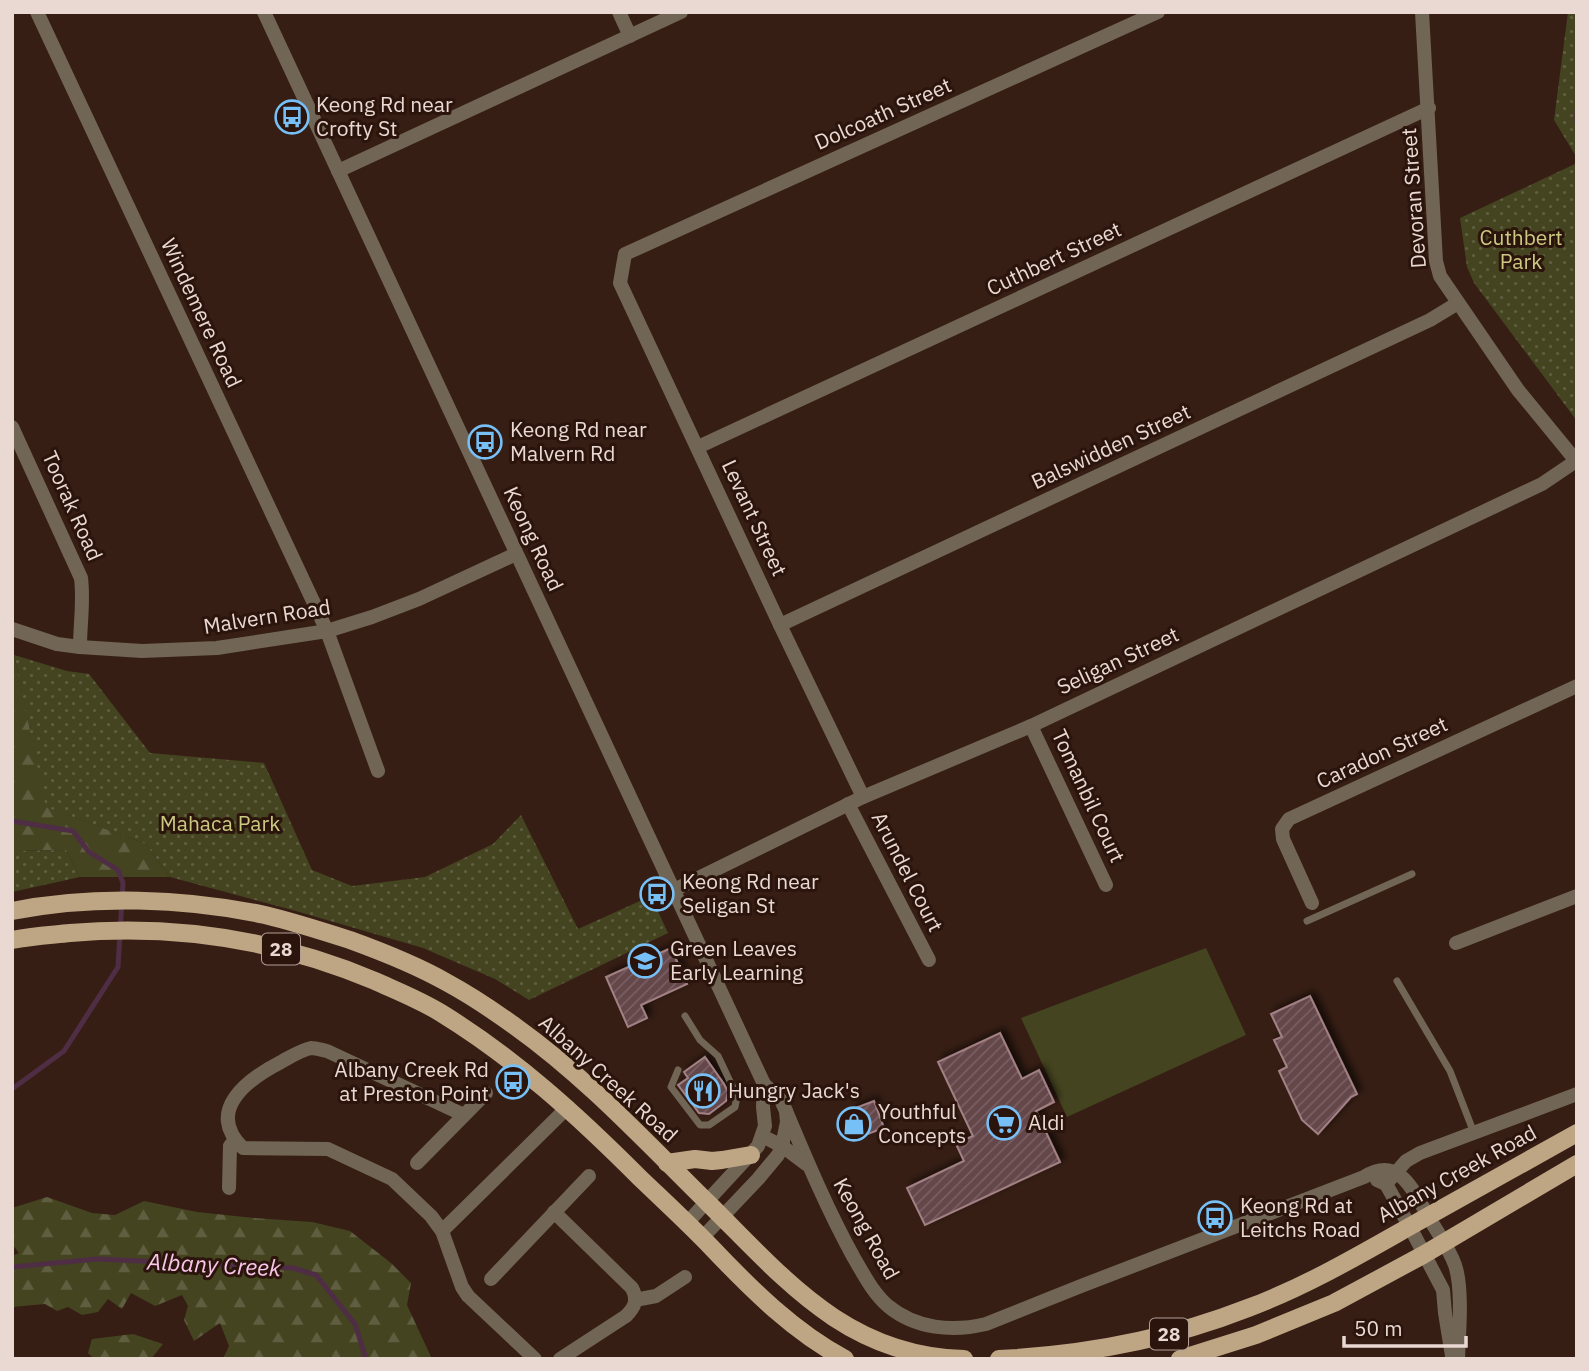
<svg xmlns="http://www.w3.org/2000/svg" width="1589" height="1371" font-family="'IBM Plex Sans',sans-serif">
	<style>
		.grass { fill: #444420 }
		.forest { fill: url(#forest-firs) }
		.park { fill: url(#park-dots) }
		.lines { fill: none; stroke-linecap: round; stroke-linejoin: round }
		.stream { stroke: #4f2d45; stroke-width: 5 }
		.building { fill: url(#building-hatch); stroke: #a28185; stroke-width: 2; filter: url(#shadow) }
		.service { stroke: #716555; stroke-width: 7 }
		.minor { stroke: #716555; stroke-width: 14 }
		.tertiary { stroke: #716555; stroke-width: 14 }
		.primary { stroke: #bea684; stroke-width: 18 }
		.labels { text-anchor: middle; stroke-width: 6; stroke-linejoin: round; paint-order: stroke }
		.shield { fill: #2b140b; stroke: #b19e96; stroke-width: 2 }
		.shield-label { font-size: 19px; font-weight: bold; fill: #ead9d2 }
		.poi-label { font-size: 21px; fill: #ead9d2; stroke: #2b140b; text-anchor: start }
		.street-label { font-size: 21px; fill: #ead9d2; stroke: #2b140b }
		.park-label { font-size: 21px; fill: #cbca82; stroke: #2b140b }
		.water-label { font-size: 23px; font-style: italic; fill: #f9c5e8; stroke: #2b140b }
	</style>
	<defs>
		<pattern id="forest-firs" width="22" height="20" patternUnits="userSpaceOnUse" patternTransform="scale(1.75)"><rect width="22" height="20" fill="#444420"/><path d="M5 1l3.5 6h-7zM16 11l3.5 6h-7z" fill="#5f5e40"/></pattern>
		<pattern id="park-dots" width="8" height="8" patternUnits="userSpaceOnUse" patternTransform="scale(1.75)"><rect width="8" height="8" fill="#444420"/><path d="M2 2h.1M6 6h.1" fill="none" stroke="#5f5e40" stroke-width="1.8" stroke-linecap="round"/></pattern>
		<pattern id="building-hatch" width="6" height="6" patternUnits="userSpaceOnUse" patternTransform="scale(1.75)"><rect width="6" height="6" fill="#64464a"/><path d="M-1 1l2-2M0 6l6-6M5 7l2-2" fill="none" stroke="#7a6063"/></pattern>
		<filter id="shadow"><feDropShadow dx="4.5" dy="-4.5" stdDeviation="3.5" flood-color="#0009"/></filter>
	</defs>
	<rect width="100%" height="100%" fill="#361e14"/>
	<path class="grass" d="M1206 948 1246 1035 1067 1117 1021 1018Z"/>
	<g class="forest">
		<path d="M12 655H14L47 807 146 844 170 877H80L66 850 12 851Z"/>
		<path d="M47 1197 92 1213 115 1215 144 1201 197 1212 254 1218 312 1222 350 1231 391 1263 411 1283 407 1305 432 1359H223L229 1346 220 1323 194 1341 184 1320 188 1306 182 1295 155 1306 131 1293 122 1309 108 1299 98 1312 82 1315 68 1307 57 1311 45 1304 12 1307V1256L19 1253 12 1244V1208Z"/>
		<path d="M133 1334 163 1344 151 1359H94L88 1353 92 1339Z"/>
	</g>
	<g class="park">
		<path d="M1568 12H1577V158L1554 120Z"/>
		<path d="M1577 163V421L1474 283 1467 267 1460 218Z"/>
		<path d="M14 655 67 671 89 674 150 753 264 763 312 870 352 886 425 877 493 844 521 815 578 929 651 896 668 933 529 1000 495 979 423 948 296 911 170 877 146 844 46 807Z"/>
		<path d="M66 850 80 877 12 892V851Z"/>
	</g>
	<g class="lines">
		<g class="stream">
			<path d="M1577 111V123"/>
			<path d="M12 821 73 831 89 852 118 870 123 883 118 967 64 1051 12 1089"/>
			<path d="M12 1267 97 1259 293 1268 316 1275 355 1324 366 1359"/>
		</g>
	</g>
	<g class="building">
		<path d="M671 948 687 984 641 1005 647 1018 628 1027 606 977Z"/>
		<path d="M1310 996 1357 1094 1351 1097 1318 1134 1302 1120 1279 1071 1287 1067 1274 1040 1282 1037 1271 1014Z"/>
		<path d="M1000 1033 1022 1079 1039 1070 1054 1102 1036 1111 1060 1162 925 1225 907 1188 964 1161 956 1144 973 1136 938 1062Z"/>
		<path d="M705 1057 724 1084 728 1092 726 1101 709 1114 699 1113 678 1085 688 1078 684 1072Z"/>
		<path d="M874 1101 884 1128 854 1139 846 1119 855 1115 853 1109Z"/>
	</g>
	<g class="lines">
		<g class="service">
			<path d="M1307 921 1412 874"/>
			<path d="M1397 981 1450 1071 1474 1133"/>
			<path d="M678 1070 671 1087 700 1125H709L735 1107 737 1096 718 1056 700 1040 685 1016"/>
		</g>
		<g class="minor">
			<path d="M37 12 327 631 378 771"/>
			<path d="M619 12 630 36"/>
			<path d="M1422 12 1436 261 1440 276 1518 390 1577 462"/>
			<path d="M338 171 681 12"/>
			<path d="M12 427 81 578C84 601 80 624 80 647"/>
			<path d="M698 447 1429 108"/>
			<path d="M780 625 1430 320 1458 303"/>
			<path d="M12 629 57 644 80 647 142 651 217 648 327 631 372 617 419 599 516 554"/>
			<path d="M1031 726 1106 885"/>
			<path d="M863 797 780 625 620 283 625 254 1158 12"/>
			<path d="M848 804 929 960"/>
			<path d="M674 890 863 797 1031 726 1542 484 1576 461"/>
			<path d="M1312 903 1283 839 1282 829 1289 819 1577 686"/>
			<path d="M1456 943 1577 896"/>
			<path d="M786 1111C807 1161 828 1211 854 1258 864 1275 873 1293 888 1306 916 1329 952 1332 986 1324L1081 1286 1364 1177C1399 1155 1413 1190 1428 1216"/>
			<path d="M464 1115 327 1051C322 1050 316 1048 311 1048 301 1050 290 1057 281 1062 248 1079 204 1111 243 1148L328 1149 392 1179 431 1216 442 1231 462 1287 468 1296 535 1359"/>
			<path d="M762 1136 782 1146 806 1164"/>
			<path d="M417 1163 486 1093"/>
			<path d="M1377 1180 1386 1184 1410 1227"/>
			<path d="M1386 1184 1406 1161 1420 1153 1577 1094"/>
			<path d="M229 1188 230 1146 235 1140"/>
			<path d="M554 1212 632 1288C638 1300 635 1307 626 1316L560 1359"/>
			<path d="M442 1231 568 1107"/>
			<path d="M491 1279 589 1176"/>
			<path d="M635 1300 656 1296 685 1277"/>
		</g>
		<g class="tertiary">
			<path d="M264 12 764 1084 781 1100 786 1111 787 1122 782 1146 778 1155 758 1179 702 1238"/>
			<path d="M1428 1216C1437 1232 1449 1248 1455 1265 1463 1288 1459 1333 1458 1359"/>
			<path d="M687 1223 758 1146 765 1126 763 1107 764 1084"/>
			<path d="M1410 1227 1443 1290 1445 1313 1452 1356"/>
		</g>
		<g class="primary">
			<path d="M12 911C92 895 185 898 265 915 294 922 322 931 350 940 383 952 416 965 446 982 470 995 494 1011 516 1027 586 1077 646 1142 707 1202 784 1278 846 1356 964 1359"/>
			<path d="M12 940C31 936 51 935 70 933 174 924 278 940 375 981 397 991 420 1000 441 1013 516 1059 578 1116 640 1178 664 1201 689 1224 712 1248 752 1290 794 1332 845 1359"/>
			<path d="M667 1163 695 1159 712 1161 722 1160 751 1155"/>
			<path d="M999 1359C1084 1355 1169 1339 1248 1308 1310 1285 1366 1251 1423 1219 1474 1190 1526 1162 1577 1133"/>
			<path d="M1180 1359 1256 1335 1334 1303 1423 1255 1577 1164"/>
		</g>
	</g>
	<defs>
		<symbol id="bus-ring" viewBox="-11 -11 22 22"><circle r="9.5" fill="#2b140b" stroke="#76c0f7" stroke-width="1.5"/><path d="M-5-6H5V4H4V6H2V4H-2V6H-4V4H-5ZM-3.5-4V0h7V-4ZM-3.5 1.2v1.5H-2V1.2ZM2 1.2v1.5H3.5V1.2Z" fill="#76c0f7"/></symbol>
		<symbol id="school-ring" viewBox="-11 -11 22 22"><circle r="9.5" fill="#2b140b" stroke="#76c0f7" stroke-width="1.5"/><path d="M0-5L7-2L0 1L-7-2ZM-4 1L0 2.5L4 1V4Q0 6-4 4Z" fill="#76c0f7"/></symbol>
		<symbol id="restaurant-ring" viewBox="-11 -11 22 22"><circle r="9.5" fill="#2b140b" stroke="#76c0f7" stroke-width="1.5"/><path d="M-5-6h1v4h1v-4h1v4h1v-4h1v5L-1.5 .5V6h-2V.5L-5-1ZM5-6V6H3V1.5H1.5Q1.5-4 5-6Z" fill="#76c0f7"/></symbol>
		<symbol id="supermarket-ring" viewBox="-11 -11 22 22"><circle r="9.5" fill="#2b140b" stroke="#76c0f7" stroke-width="1.5"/><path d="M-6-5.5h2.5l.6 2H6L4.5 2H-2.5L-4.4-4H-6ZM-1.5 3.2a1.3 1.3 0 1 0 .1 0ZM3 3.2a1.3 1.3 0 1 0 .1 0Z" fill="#76c0f7"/></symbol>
		<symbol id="shop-ring" viewBox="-11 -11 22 22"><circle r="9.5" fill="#2b140b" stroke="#76c0f7" stroke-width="1.5"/><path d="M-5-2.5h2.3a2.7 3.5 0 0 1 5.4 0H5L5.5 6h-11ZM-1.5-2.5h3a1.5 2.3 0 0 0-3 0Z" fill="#76c0f7"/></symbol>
	</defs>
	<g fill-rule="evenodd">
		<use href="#bus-ring" x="273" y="98" width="38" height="38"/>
		<use href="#bus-ring" x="466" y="423" width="38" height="38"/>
		<use href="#bus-ring" x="638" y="875" width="38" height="38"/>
		<use href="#school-ring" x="626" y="942" width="38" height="38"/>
		<use href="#bus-ring" x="494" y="1063" width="38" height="38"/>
		<use href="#restaurant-ring" x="684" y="1072" width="38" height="38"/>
		<use href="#supermarket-ring" x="985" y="1104" width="38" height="38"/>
		<use href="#shop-ring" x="835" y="1105" width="38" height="38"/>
		<use href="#bus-ring" x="1196" y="1199" width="38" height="38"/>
	</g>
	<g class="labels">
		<g class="shield">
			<rect x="262" y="933.5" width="38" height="31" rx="5"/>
			<rect x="1150" y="1318.5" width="38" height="31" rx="5"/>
		</g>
		<g class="shield-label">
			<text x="281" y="956">28</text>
			<text x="1169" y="1341">28</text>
		</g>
		<g class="poi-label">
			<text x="316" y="112">Keong Rd near<tspan x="316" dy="24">Crofty St</tspan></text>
			<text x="510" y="437">Keong Rd near<tspan x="510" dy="24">Malvern Rd</tspan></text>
			<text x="682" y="889">Keong Rd near<tspan x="682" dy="24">Seligan St</tspan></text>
			<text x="670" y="956">Green Leaves<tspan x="670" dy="24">Early Learning</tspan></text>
			<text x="489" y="1077" text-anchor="end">Albany Creek Rd<tspan x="489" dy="24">at Preston Point</tspan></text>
			<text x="728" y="1098">Hungry Jack's</text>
			<text x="878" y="1119">Youthful<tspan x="878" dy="24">Concepts</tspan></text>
			<text x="1028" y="1130">Aldi</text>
			<text x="1240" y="1213">Keong Rd at<tspan x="1240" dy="24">Leitchs Road</tspan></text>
		</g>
		<g class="street-label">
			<text transform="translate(883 114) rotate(-24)" y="7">Dolcoath Street</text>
			<text transform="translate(1414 198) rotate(-94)" y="7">Devoran Street</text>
			<text transform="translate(1054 259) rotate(-25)" y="7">Cuthbert Street</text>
			<text transform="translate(201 313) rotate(65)" y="7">Windemere Road</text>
			<text transform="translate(1111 447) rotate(-25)" y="7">Balswidden Street</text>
			<text transform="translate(72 506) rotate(66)" y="7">Toorak Road</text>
			<text transform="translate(754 518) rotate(65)" y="7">Levant Street</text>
			<text transform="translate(533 539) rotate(65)" y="7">Keong Road</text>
			<text transform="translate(267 617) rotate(-9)" y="7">Malvern Road</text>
			<text transform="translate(1118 661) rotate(-25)" y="7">Seligan Street</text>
			<text transform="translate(1382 753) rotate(-25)" y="7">Caradon Street</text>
			<text transform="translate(1088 796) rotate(65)" y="7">Tomanbil Court</text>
			<text transform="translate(907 872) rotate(63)" y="7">Arundel Court</text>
			<text transform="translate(608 1079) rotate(42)" y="7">Albany Creek Road</text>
			<text transform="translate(1457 1174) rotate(-29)" y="7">Albany Creek Road</text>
			<text transform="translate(866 1229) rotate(61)" y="7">Keong Road</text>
		</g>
		<g class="park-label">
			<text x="1521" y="245">Cuthbert<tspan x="1521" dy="24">Park</tspan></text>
			<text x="220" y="831">Mahaca Park</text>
		</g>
		<g class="water-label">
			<text transform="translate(214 1265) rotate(3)" y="8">Albany Creek</text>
		</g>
	</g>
	<rect width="1589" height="1371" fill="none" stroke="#ead9d2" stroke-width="28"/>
	<path d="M1344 1336v10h122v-10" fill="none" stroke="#ead9d2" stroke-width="3.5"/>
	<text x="1354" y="1336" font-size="21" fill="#ead9d2" stroke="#2b140b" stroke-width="5" paint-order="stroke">50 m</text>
</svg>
